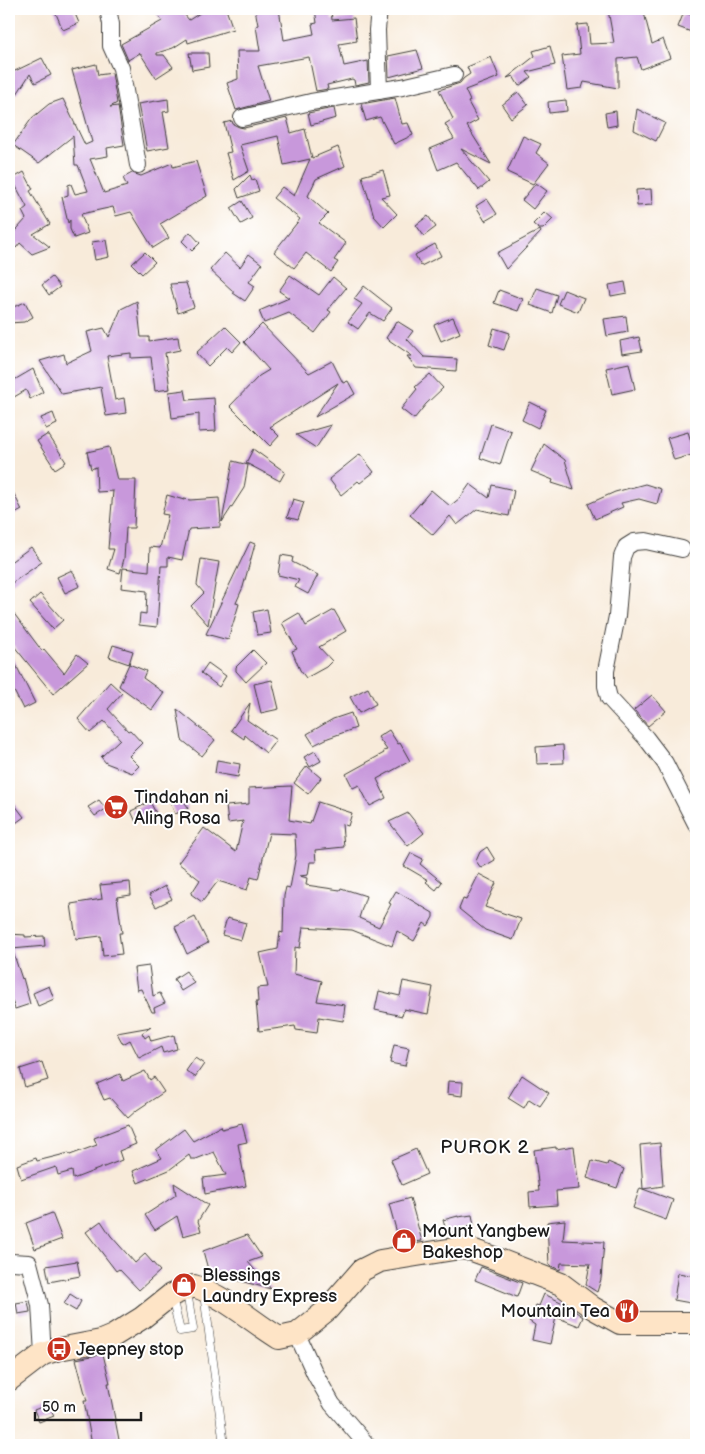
<svg xmlns="http://www.w3.org/2000/svg" width="705" height="1454" font-family="'Balsamiq Sans',sans-serif">
	<style>
		.building { fill: #c898db }
		.lines { fill: none; stroke-linecap: round; stroke-linejoin: round }
		.lane-casing { stroke: #3d3b38; stroke-width: 9 }
		.street-casing { stroke: #3d3b38; stroke-width: 18 }
		.secondary-casing { stroke: #3d3b38; stroke-width: 24 }
		.lane { stroke: #fff; stroke-width: 8 }
		.street { stroke: #fff; stroke-width: 16 }
		.secondary { stroke: #fee4c6; stroke-width: 22 }
		.labels { text-anchor: middle; stroke-width: 4; stroke-linejoin: round; paint-order: stroke }
		.poi-label { font-size: 18px; fill: #1c1c1c; stroke: #fff; text-anchor: start }
		.neighbourhood-label { font-size: 19px; letter-spacing: 1px; fill: #1c1c1c; stroke: #fff }
	</style>
	<rect width="100%" height="100%" fill="#fff"/>
	<filter id="ink" filterUnits="userSpaceOnUse"><feTurbulence type="fractalNoise" baseFrequency=".02" numOctaves="2"/><feDisplacementMap in="SourceGraphic" scale="10" xChannelSelector="R" yChannelSelector="G"/><feConvolveMatrix kernelMatrix="1 2 1 2 8 2 1 2 1" color-interpolation-filters="sRGB"/></filter>
	<filter id="wash" filterUnits="userSpaceOnUse"><feTurbulence type="fractalNoise" baseFrequency=".0096" numOctaves="4" result="noise"/><feDisplacementMap in="SourceGraphic" scale="20" xChannelSelector="R" yChannelSelector="G"/><feGaussianBlur stdDeviation="1.12" result="paint"/><feColorMatrix in="noise" values="0 0 0 0 0 0 0 0 0 0 0 0 0 0 0 0 0 1.4 0 .05"/><feComposite in="paint" operator="in"/></filter>
	<g filter="url(#wash)">
		<rect width="100%" height="100%" fill="#f8ebda"/>
		<g id="blocks">
			<g class="building">
				<path d="M54 9H73L79 23 63 30Z"/>
				<path d="M153 9H180L189 20 206 9H226L233 29 188 43 187 39 173 48 157 53V55H164L173 67 156 78 140 53 128 60 121 44 162 21Z"/>
				<path d="M255 9H279L284 40 314 34 312 24 317 23 315 9H331L332 20 354 18 357 41 339 44 344 66 368 61 369 82 355 85 354 80 352 79 327 85 328 89 316 91 309 57 258 66 269 101 236 110 227 83 238 79 237 51H260L256 26 258 25Z"/>
				<path d="M616 9H623V13L643 9 652 44 663 39 670 58 641 69 637 57 618 59V88L584 82 582 88 567 90 562 56 580 54 577 25 588 24 590 44 614 43 608 10Z"/>
				<path d="M684 12 696 17V27L694 33 678 27Z"/>
				<path d="M550 46 555 65 527 72 531 77 519 86 513 76 507 78 535 56 533 51Z"/>
				<path d="M417 50 423 68 389 77 388 56Z"/>
				<path d="M189 53H208L209 67 192 70Z"/>
				<path d="M491 57 499 77 465 90 470 101 468 102 478 120 467 126 491 164 461 149 489 182 479 190 456 162 438 170 430 149 454 139 445 124 453 119 439 90 460 83 464 78 470 74 467 67Z"/>
				<path d="M42 58 51 75 35 83 30 74 17 94 9 88V66L15 71Z"/>
				<path d="M96 64 98 75 112 73 117 103 110 107 118 106 124 145 107 148 108 156 90 159 104 193 127 186 123 178 132 173 141 176 172 163 173 167 196 161 207 196 160 224 169 238 153 248 131 212 116 216 113 207 81 214 88 233 74 238 70 229V220L68 223 62 197 68 195V185L71 184 75 194 88 191 78 165H75L73 136 39 163 13 145 32 118 49 104 63 99 85 145 92 142 72 70Z"/>
				<path d="M518 92 528 105 511 118 502 105Z"/>
				<path d="M395 98 402 124 408 123 413 135 394 144 380 117 366 121 361 104Z"/>
				<path d="M168 99 169 111 163 112 169 147 147 151 138 104Z"/>
				<path d="M566 100 567 111 549 113 548 102Z"/>
				<path d="M334 108 336 118 311 125 308 113Z"/>
				<path d="M637 109 665 123 656 141 634 130Z"/>
				<path d="M616 111 617 125 607 127 605 113Z"/>
				<path d="M287 118 291 133 305 129 312 158 338 147 345 166 316 179 308 196 328 214 319 223 346 243 334 260 338 262 331 272 306 253 294 268 274 252 300 219 273 198 282 187 294 196 310 159 284 165 278 136 240 145 249 171 234 180 226 153 231 152 224 123 232 121 233 124 239 127 244 128Z"/>
				<path d="M523 136 541 144 536 153 549 163 533 184 507 172Z"/>
				<path d="M383 170 390 195 381 197 397 214 384 227 374 216 362 176Z"/>
				<path d="M24 172 33 189 30 191 50 224 33 234 50 247 32 254 20 243 16 248 9 241V238L26 219 22 211 27 207 12 179Z"/>
				<path d="M250 175 252 180 255 179 259 191 239 198 236 189Z"/>
				<path d="M536 183 547 191 533 209 522 200Z"/>
				<path d="M651 189 652 205 637 206 636 190Z"/>
				<path d="M487 199 497 214 485 221 476 206Z"/>
				<path d="M242 201 252 218 241 224 231 208Z"/>
				<path d="M545 212 553 219 543 229H539L533 224Z"/>
				<path d="M428 216 436 227 424 236 416 225Z"/>
				<path d="M540 230 541 232 506 269 497 253Z"/>
				<path d="M190 232 200 243 192 251 182 241Z"/>
				<path d="M106 240 109 257 95 260 92 242Z"/>
				<path d="M435 244 441 256 421 266 415 255Z"/>
				<path d="M145 252 155 262 142 274 132 264Z"/>
				<path d="M225 253 240 267 249 254 262 264 249 282 255 286 245 301 233 293V291L210 270Z"/>
				<path d="M290 275 319 295 333 277 346 288 328 310 331 312 315 333 289 313 264 323 259 311 289 298 279 291Z"/>
				<path d="M52 277 60 287 49 295 42 285Z"/>
				<path d="M625 282 627 293 611 296 609 285Z"/>
				<path d="M186 283 194 307 178 313 170 284Z"/>
				<path d="M364 286 392 308 383 321 370 313 358 329 348 322 362 304 354 299Z"/>
				<path d="M537 288 557 295 552 313 530 305Z"/>
				<path d="M499 290 523 299 518 311 494 303Z"/>
				<path d="M564 290 584 298 578 312 558 304Z"/>
				<path d="M137 301 141 337H149V341L178 337 180 350 165 353 170 389 155 391 151 357 131 358V353L107 356 115 400 124 398 126 413 106 416 101 387 62 394 40 361 64 354 66 363 92 351 87 332 104 328 109 337 121 309Z"/>
				<path d="M25 302 33 317 24 322 9 323V307L16 306Z"/>
				<path d="M626 316 628 332 607 336 604 319Z"/>
				<path d="M453 317 460 333 441 341 434 325Z"/>
				<path d="M397 321 413 331 407 339 424 357 457 359 456 371 416 368 407 356H412L386 338Z"/>
				<path d="M262 324 309 373 332 361 343 383 348 381 355 394 315 417 338 383 270 427 279 436 270 446 230 406 259 376 269 370 244 342Z"/>
				<path d="M225 326 241 342 232 352 227 347 208 366 196 353Z"/>
				<path d="M494 328 510 333 504 350 489 345Z"/>
				<path d="M639 337 642 351 622 354 620 341Z"/>
				<path d="M629 363 635 389 612 394 606 368Z"/>
				<path d="M33 369 43 392 30 399 26 390 9 400V383Z"/>
				<path d="M430 374 443 388 426 404 414 419 401 409 417 389 415 387Z"/>
				<path d="M185 390 187 400 214 398 216 431 199 432V414L172 418 169 392Z"/>
				<path d="M530 402 546 410 538 428 522 420Z"/>
				<path d="M53 413 57 424 46 429 41 418Z"/>
				<path d="M491 424 511 431 500 465 480 458Z"/>
				<path d="M331 425 316 448 296 435Z"/>
				<path d="M688 432 695 454 674 460 667 438Z"/>
				<path d="M48 434 66 462 55 469 37 441Z"/>
				<path d="M544 444 565 460 574 490 552 483 553 480 531 471Z"/>
				<path d="M109 447 117 480H136L134 528H126L124 559 120 573 108 569 114 549H108L113 491 97 492 96 467 91 469 87 452Z"/>
				<path d="M253 449 285 472 280 481 246 463Z"/>
				<path d="M360 454 374 472 360 483 358 481 341 495 329 479Z"/>
				<path d="M233 461 248 465 244 488 222 522Z"/>
				<path d="M9 484 22 510 9 517Z"/>
				<path d="M470 484 489 498 492 485 514 490 509 516 477 509 457 525 450 516 433 535 410 515 431 490 450 506 460 498Z"/>
				<path d="M645 484 661 489 657 504 639 499 621 503 623 507 595 519 588 504 615 492Z"/>
				<path d="M167 495 184 500V499L190 500 219 498 221 522H220V527L189 529 182 560 168 557V566H161L157 627 139 625 140 613 146 614 147 591 121 588 123 568 149 571 150 547 160 548 168 515 162 514Z"/>
				<path d="M293 499 304 502 298 520 287 517Z"/>
				<path d="M250 542 255 544 243 587 236 603 239 604 228 640 206 634Z"/>
				<path d="M31 547 42 562 9 585V563Z"/>
				<path d="M281 555 293 557 292 562 318 575 308 594 295 587 299 580 278 575Z"/>
				<path d="M201 559 219 562 208 625 191 606 204 593 197 585Z"/>
				<path d="M72 570 80 586 65 593 57 577Z"/>
				<path d="M40 594 63 620 53 629 30 603Z"/>
				<path d="M9 607 42 651 44 649 64 673 77 654 88 663 53 694 9 640Z"/>
				<path d="M267 609 271 633 257 635 253 612Z"/>
				<path d="M334 610 346 631 319 647 332 661 326 667 306 678 300 670 292 651 297 649 282 623 299 613 306 626Z"/>
				<path d="M113 645 133 651 129 664 109 657Z"/>
				<path d="M253 650 266 663 246 682 236 671V667Z"/>
				<path d="M9 651 35 703 23 709 12 687 9 688Z"/>
				<path d="M208 663 226 676 219 687 201 673Z"/>
				<path d="M129 664 146 671 143 678 164 693 152 710 119 686Z"/>
				<path d="M272 680 279 709 261 713 254 684Z"/>
				<path d="M110 682 122 693 108 709 128 731 130 730 142 743 129 756 139 766 132 773 106 763 101 757 120 739 104 721 90 733 78 719Z"/>
				<path d="M368 688 376 704 359 713 350 697Z"/>
				<path d="M652 695 666 711 648 726 634 710Z"/>
				<path d="M250 703 247 720 276 740 266 753 245 735 244 739 231 730Z"/>
				<path d="M177 709 215 740 202 756 182 740Z"/>
				<path d="M351 713 356 728 328 738 314 745 307 734 333 719Z"/>
				<path d="M389 730 398 744 400 743 410 761 377 779 386 798 370 806 359 785 353 788 346 774 384 753 383 751 387 750 378 737Z"/>
				<path d="M563 745 564 763 537 764 536 747Z"/>
				<path d="M315 751 321 761 310 767 304 757Z"/>
				<path d="M217 760 240 764 238 777 215 773Z"/>
				<path d="M307 766 321 778 308 794 294 783Z"/>
				<path d="M292 786 289 820 310 824 318 802 352 813 348 826 342 824 344 847 315 850 316 862H310L308 875 300 876 307 878 306 885 340 890 341 888 366 896 359 918 379 927 391 904 389 903 396 891 433 913V917L428 926 424 923 414 941 397 931 392 946 352 930 303 927 300 948 295 947 294 974 322 981 317 1001 345 1005 343 1021 319 1017 317 1033 296 1030 295 1026 259 1031 256 1002H258L257 988 268 987 260 953 278 949 280 932 283 933 284 896 286 887 290 888 296 855 295 834 269 833 258 879 251 877 247 890 218 881 202 902 191 894 200 880 178 863 204 828 236 852 243 821 228 823 226 806 249 804V788Z"/>
				<path d="M9 797 24 817 9 828Z"/>
				<path d="M183 797 188 809 175 814 170 802Z"/>
				<path d="M99 800 106 809 95 816 88 807Z"/>
				<path d="M150 802 156 813 136 822 131 811Z"/>
				<path d="M408 813 424 833 408 846 389 822Z"/>
				<path d="M487 847 495 860 481 868 476 861 480 852Z"/>
				<path d="M411 853 423 859 420 864 442 882 436 890 426 882 428 880 404 866Z"/>
				<path d="M479 874 496 883 485 907 521 919 513 940 485 930 459 909 463 899 466 900Z"/>
				<path d="M130 882 131 895 117 897 122 933H119L122 954 103 956 101 936 76 939 71 904 102 899 100 885Z"/>
				<path d="M165 886 172 899 156 907 149 895Z"/>
				<path d="M195 917 208 943 187 954 175 927Z"/>
				<path d="M227 918 246 923 241 940 222 935Z"/>
				<path d="M9 934 25 935V937L44 936 45 946 12 949 22 979 23 978 30 1004 15 1009 9 993Z"/>
				<path d="M149 966 153 996 160 993 165 1003 154 1008 155 1012H152L141 989 137 990 134 968Z"/>
				<path d="M186 971 194 983 181 991 174 979Z"/>
				<path d="M403 981 433 987 428 1014 404 1009 402 1016 375 1010 379 991 400 996Z"/>
				<path d="M49 986 54 999 38 1006 33 993Z"/>
				<path d="M151 1027 142 1033 145 1038 149 1035 151 1041 174 1035 177 1049 163 1053 161 1047 139 1058 130 1040 123 1044 117 1033Z"/>
				<path d="M394 1045 409 1048 405 1066 390 1063Z"/>
				<path d="M195 1058 204 1064 195 1077 186 1071Z"/>
				<path d="M42 1062 48 1080 25 1087 20 1069Z"/>
				<path d="M145 1071 150 1080 154 1077 164 1092 137 1110 128 1118 110 1098 104 1100 97 1084 120 1074 123 1081Z"/>
				<path d="M522 1075 549 1093 540 1106 529 1099 524 1108 508 1098Z"/>
				<path d="M448 1081 463 1082 462 1096 447 1094Z"/>
				<path d="M242 1124 247 1142 238 1144 246 1186 205 1194 203 1178 226 1175 214 1152 196 1159H191L189 1155 169 1170 138 1183 133 1171 162 1158 156 1150 184 1129 193 1141 221 1126 222 1129Z"/>
				<path d="M128 1125 136 1144 119 1151 122 1160 73 1179 72 1171 58 1175 56 1167 21 1179 17 1165 36 1158 37 1161 69 1153 70 1155 97 1145 94 1138Z"/>
				<path d="M660 1143 663 1186 643 1189 640 1145Z"/>
				<path d="M574 1146 579 1189 556 1191 557 1205 530 1207 529 1192 539 1191 534 1150 556 1147V1149Z"/>
				<path d="M416 1149 427 1174 402 1185 391 1160Z"/>
				<path d="M592 1161 607 1165 608 1162 624 1169 617 1188 587 1178Z"/>
				<path d="M174 1183 208 1205 198 1221 201 1231 183 1236 177 1216 155 1230 145 1215 176 1195Z"/>
				<path d="M640 1188 673 1200 666 1220 633 1208Z"/>
				<path d="M410 1198 422 1241 400 1244 389 1204Z"/>
				<path d="M52 1213 62 1239 35 1249 26 1223Z"/>
				<path d="M472 1215 474 1225 447 1234 443 1220 458 1216V1217Z"/>
				<path d="M565 1220 563 1240 604 1242 601 1279 597 1292 586 1285 590 1264 561 1263 560 1270 549 1265 547 1222Z"/>
				<path d="M101 1221 111 1236 135 1263 145 1254 160 1271 139 1290 119 1269 116 1271 86 1232Z"/>
				<path d="M247 1235 262 1257 248 1262 271 1289 209 1273 203 1251Z"/>
				<path d="M77 1261 80 1276 49 1282 46 1266Z"/>
				<path d="M481 1267 522 1283 517 1297 475 1280Z"/>
				<path d="M678 1273 696 1276V1304L674 1300Z"/>
				<path d="M70 1294 81 1301 76 1311 64 1304Z"/>
				<path d="M544 1294 565 1304 583 1317 579 1326 556 1317 550 1344 532 1340 535 1325 529 1321 536 1305 539 1306Z"/>
				<path d="M28 1301 30 1312 18 1314 16 1303Z"/>
				<path d="M103 1354 110 1383H108L120 1445H92L84 1401H87L76 1359Z"/>
				<path d="M49 1404 54 1416 39 1422 34 1410Z"/>
			</g>
		</g>
	</g>
	<g filter="url(#ink)">
		<use href="#blocks" fill-opacity="0" stroke="#3d3b38" stroke-width="1"/>
		<g class="lines">
			<defs>
				<g id="lane">
					<path d="M204 1294 224 1445"/>
					<path d="M172 1297 180 1331 193 1329 187 1292"/>
				</g>
				<g id="street">
					<path d="M108 9 111 24V46L121 68 138 165"/>
					<path d="M379 9 377 30 379 91"/>
					<path d="M242 118 311 102 402 87 454 75"/>
					<path d="M682 549 646 541 634 542 626 547 622 557 617 616 606 671V686L609 698 646 738 665 763 696 824"/>
					<path d="M11 1262 29 1263 40 1305 43 1354"/>
					<path d="M297 1334 315 1374 332 1404 367 1445"/>
				</g>
				<path id="secondary" d="M9 1380 43 1354 59 1349 101 1341 113 1336 142 1318 171 1295 194 1286C226 1297 251 1321 279 1338L297 1334 327 1310 362 1270 380 1261 460 1248 472 1250 494 1258 561 1284 593 1308 620 1323H696"/>
			</defs>
			<use href="#lane" class="lane-casing"/>
			<use href="#street" class="street-casing"/>
			<use href="#secondary" class="secondary-casing"/>
			<use href="#lane" class="lane"/>
			<use href="#street" class="street"/>
			<use href="#secondary" class="secondary"/>
		</g>
	</g>
	<defs>
		<symbol id="supermarket-disc" viewBox="-11 -11 22 22"><circle r="9.5" fill="#c8321e" stroke="#fff"/><path d="M-6-5.5h2.5l.6 2H6L4.5 2H-2.5L-4.4-4H-6ZM-1.5 3.2a1.3 1.3 0 1 0 .1 0ZM3 3.2a1.3 1.3 0 1 0 .1 0Z" fill="#fff"/></symbol>
		<symbol id="shop-disc" viewBox="-11 -11 22 22"><circle r="9.5" fill="#c8321e" stroke="#fff"/><path d="M-5-2.5h2.3a2.7 3.5 0 0 1 5.4 0H5L5.5 6h-11ZM-1.5-2.5h3a1.5 2.3 0 0 0-3 0Z" fill="#fff"/></symbol>
		<symbol id="restaurant-disc" viewBox="-11 -11 22 22"><circle r="9.5" fill="#c8321e" stroke="#fff"/><path d="M-5-6h1v4h1v-4h1v4h1v-4h1v5L-1.5 .5V6h-2V.5L-5-1ZM5-6V6H3V1.5H1.5Q1.5-4 5-6Z" fill="#fff"/></symbol>
		<symbol id="bus-disc" viewBox="-11 -11 22 22"><circle r="9.5" fill="#c8321e" stroke="#fff"/><path d="M-5-6H5V4H4V6H2V4H-2V6H-4V4H-5ZM-3.5-4V0h7V-4ZM-3.5 1.2v1.5H-2V1.2ZM2 1.2v1.5H3.5V1.2Z" fill="#fff"/></symbol>
	</defs>
	<g fill-rule="evenodd">
		<use href="#supermarket-disc" x="102" y="793" width="28" height="28"/>
		<use href="#shop-disc" x="390" y="1227" width="28" height="28"/>
		<use href="#shop-disc" x="170" y="1271" width="28" height="28"/>
		<use href="#restaurant-disc" x="613" y="1297" width="28" height="28"/>
		<use href="#bus-disc" x="45" y="1335" width="28" height="28"/>
	</g>
	<g class="labels">
		<g class="poi-label">
			<text x="134" y="803">Tindahan ni<tspan x="134" dy="21">Aling Rosa</tspan></text>
			<text x="422" y="1237">Mount Yangbew<tspan x="422" dy="21">Bakeshop</tspan></text>
			<text x="202" y="1281">Blessings<tspan x="202" dy="21">Laundry Express</tspan></text>
			<text x="610" y="1317" text-anchor="end">Mountain Tea</text>
			<text x="76" y="1355">Jeepney stop</text>
		</g>
		<g class="neighbourhood-label">
			<text x="485" y="1153">PUROK 2</text>
		</g>
	</g>
	<rect width="705" height="1454" fill="none" stroke="#fff" stroke-width="30"/>
	<path d="M35 1412v8h106v-8" fill="none" stroke="#1c1c1c" stroke-width="2.5"/>
	<text x="42" y="1412" font-size="15" fill="#1c1c1c" stroke="#ffffff" stroke-width="4" paint-order="stroke">50 m</text>
</svg>
